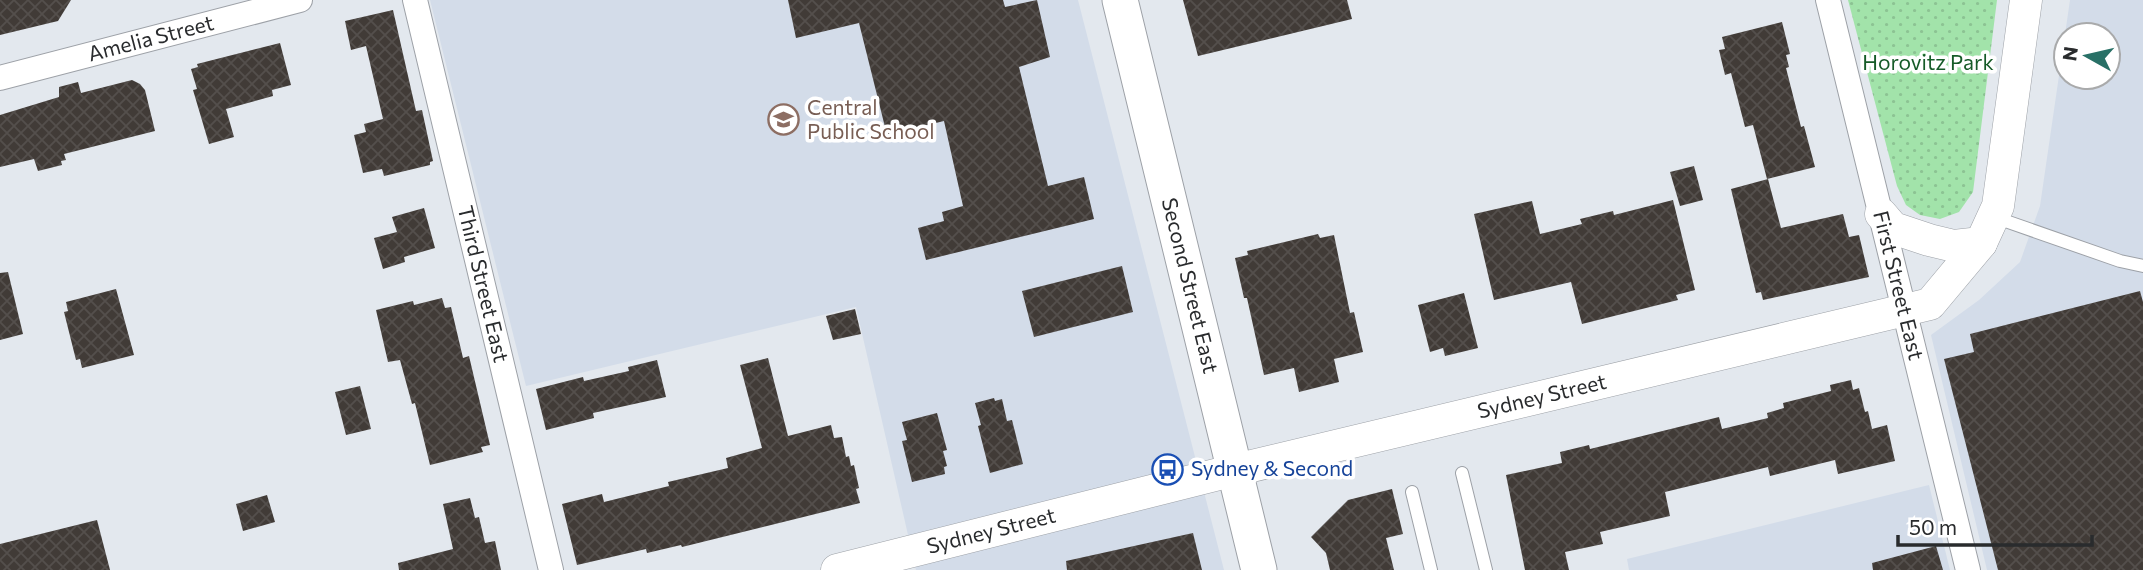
<svg xmlns="http://www.w3.org/2000/svg" width="2143" height="570" font-family="Commissioner,sans-serif">
	<style>
		.built { fill: #d3dce9; fill-rule: evenodd }
		.park { fill: url(#park-dots) }
		.building { fill: url(#building-cross-hatch) }
		.lines { fill: none; stroke-linecap: round; stroke-linejoin: round }
		.service-casing { stroke: #9da1a7; stroke-width: 14 }
		.minor-casing { stroke: #9da1a7; stroke-width: 26 }
		.tertiary-casing { stroke: #9da1a7; stroke-width: 33 }
		.secondary-casing { stroke: #9da1a7; stroke-width: 37 }
		.service { stroke: #fff; stroke-width: 12 }
		.minor { stroke: #fff; stroke-width: 24 }
		.tertiary { stroke: #fff; stroke-width: 32 }
		.secondary { stroke: #fff; stroke-width: 35 }
		.labels { text-anchor: middle; stroke-width: 7; stroke-linejoin: round; paint-order: stroke }
		.street-label { font-size: 21px; fill: #292b2d; stroke: #fff }
		.park-label { font-size: 21px; fill: #165b28; stroke: #fff }
		.education-label { font-size: 21px; fill: #785e54; stroke: #fff; text-anchor: start }
		.transit-label { font-size: 21px; fill: #164399; stroke: #fff; text-anchor: start }
	</style>
	<defs>
		<pattern id="park-dots" width="8" height="8" patternUnits="userSpaceOnUse" patternTransform="scale(1.75)"><rect width="8" height="8" fill="#a2e3aa"/><path d="M2 2h.1M6 6h.1" fill="none" stroke="#8cc393" stroke-width="1.8" stroke-linecap="round"/></pattern>
		<pattern id="building-cross-hatch" width="8" height="8" patternUnits="userSpaceOnUse" patternTransform="scale(1.75)"><rect width="8" height="8" fill="#413b37"/><path d="M0 0l8 8M0 8l8-8" fill="none" stroke="#544f4c"/></pattern>
	</defs>
	<rect width="100%" height="100%" fill="#e3e8ee"/>
	<g class="built">
		<path d="M430 0H1078L1224 570H916L856 307 526 386Z"/>
		<path d="M2070 0H2143V570H1987L1931 335 1979 300 2020 262 2040 206ZM2066 35H2108V77H2066Z"/>
		<path d="M1929 485 1950 570H1629L1627 559Z"/>
	</g>
	<path class="park" d="M1848 0H1997L1973 192 1959 212 1940 219 1920 215 1906 205 1897 186Z"/>
	<g class="building">
		<path d="M0 0H71L58 21 0 35Z"/>
		<path d="M788 0H1003L1005 7 1037 0 1050 57 1019 67 1048 186 1084 177 1094 219 926 260 918 228 944 221 942 212 963 206 944 121 887 135 859 23 796 38Z"/>
		<path d="M1183 0H1347L1352 19 1198 56Z"/>
		<path d="M393 10 416 111 422 110 433 161 430 162V165L384 176 382 169 363 173 354 135 366 132 364 124 383 119 366 46 351 50 345 21Z"/>
		<path d="M1782 22 1790 54 1786 55 1789 67 1786 68 1801 127 1804 126 1815 167 1767 179 1753 125 1745 127 1731 73 1725 75 1719 50 1725 49 1722 37Z"/>
		<path d="M280 43 291 85 272 90 273 96 226 109 234 137 209 144 193 90 197 89 191 69 198 67 197 64Z"/>
		<path d="M132 80 140 84 145 90 155 131 64 154 66 160 61 161 62 165 38 171 34 159 0 167V115L59 97V87L78 82 81 93Z"/>
		<path d="M1694 166 1703 200 1680 206 1670 172Z"/>
		<path d="M1768 179 1781 228 1843 214 1849 237 1859 235 1869 277 1763 300 1761 292 1756 293 1731 189Z"/>
		<path d="M1673 200 1695 290 1676 295 1678 300 1582 324 1571 282 1494 300 1474 214 1532 201 1540 234 1582 224 1580 219 1613 211 1614 215Z"/>
		<path d="M424 208 435 248 404 257 405 262 383 269 374 238 397 232 392 217Z"/>
		<path d="M1318 234 1320 238 1334 235 1350 313 1354 312 1363 352 1334 359 1339 382 1299 392 1294 368 1264 375 1247 298H1244L1235 258 1248 255 1247 251Z"/>
		<path d="M1122 266 1133 312 1034 337 1022 291Z"/>
		<path d="M8 272 23 334 0 340V273Z"/>
		<path d="M116 289 134 355 82 368 80 359 76 360 64 312 68 311 66 302Z"/>
		<path d="M2140 291 2143 302V570H1998L1944 359 1974 352 1970 334Z"/>
		<path d="M1464 293 1478 348 1445 356 1443 348 1430 352 1418 305Z"/>
		<path d="M442 298 445 308 451 307 463 358 469 356 490 445 481 447 483 452 430 465 415 403 412 404 400 360 388 362 376 310 413 301 414 305Z"/>
		<path d="M855 309 861 334 833 340 826 316Z"/>
		<path d="M768 358 788 436 831 425 834 438 842 437 846 457 849 456 851 466 854 465 859 488 856 489 860 503 682 547 681 545 647 553 646 549 577 565 562 504 602 494 604 502 669 486 668 482 728 468 726 458 762 448 740 365Z"/>
		<path d="M657 360 666 397 593 413 594 418 546 430 536 389 583 377 584 381 629 371 628 367Z"/>
		<path d="M1851 380 1853 390 1859 388 1865 412 1868 411 1872 429 1887 425 1895 461 1838 474 1835 460 1770 476 1768 467 1665 492 1670 516 1600 532 1603 544 1565 552 1569 570H1525L1506 475 1562 463 1560 452 1589 445 1590 449 1719 417 1722 429 1768 418 1767 413 1784 408 1783 403 1831 391 1830 385Z"/>
		<path d="M360 386 371 429 346 435 335 392Z"/>
		<path d="M994 398 995 401 1002 399 1007 421 1012 420 1023 464 990 473 978 426 981 425 975 403Z"/>
		<path d="M937 413 947 450 943 451 947 466 944 467 945 474 912 482 902 441 907 440 902 422Z"/>
		<path d="M1392 489 1403 534 1386 538 1394 570H1330L1326 553 1311 537 1348 500Z"/>
		<path d="M267 495 275 522 243 531 236 504Z"/>
		<path d="M470 498 475 518 479 517 485 543 495 541 501 570H399L398 563 453 549 443 504Z"/>
		<path d="M97 520 110 570H0V544Z"/>
		<path d="M1193 533 1202 570H1067L1066 561Z"/>
		<path d="M1936 546 1943 570H1873L1872 563Z"/>
	</g>
	<g class="lines">
		<defs>
			<g id="service">
				<path d="M1994 217 2120 261 2143 266"/>
				<path d="M1462 473 1486 570"/>
				<path d="M1412 492 1431 570"/>
			</g>
			<g id="minor">
				<path id="s1" d="M415 0 551 570"/>
				<path id="s2" d="M1828 0 1968 570"/>
				<path id="s3" d="M0 78 300 0"/>
			</g>
			<g id="tertiary">
				<path d="M1881 214 1893 228 1929 240 1954 246 1981 243"/>
				<path id="s4" d="M837 570 1235 470 1930 304 1981 243 1998 206 2026 0"/>
			</g>
			<g id="secondary">
				<path id="s5" d="M1120 0 1259 570"/>
			</g>
		</defs>
		<use href="#service" class="service-casing"/>
		<use href="#minor" class="minor-casing"/>
		<use href="#tertiary" class="tertiary-casing"/>
		<use href="#secondary" class="secondary-casing"/>
		<use href="#service" class="service"/>
		<use href="#minor" class="minor"/>
		<use href="#tertiary" class="tertiary"/>
		<use href="#secondary" class="secondary"/>
	</g>
	<defs>
		<symbol id="school-ring" viewBox="-11 -11 22 22"><circle r="9.5" fill="#fff" stroke="#8d6e63" stroke-width="1.5"/><path d="M0-5L7-2L0 1L-7-2ZM-4 1L0 2.5L4 1V4Q0 6-4 4Z" fill="#8d6e63"/></symbol>
		<symbol id="bus-ring" viewBox="-11 -11 22 22"><circle r="9.5" fill="#fff" stroke="#1a4fb4" stroke-width="1.5"/><path d="M-5-6H5V4H4V6H2V4H-2V6H-4V4H-5ZM-3.5-4V0h7V-4ZM-3.5 1.2v1.5H-2V1.2ZM2 1.2v1.5H3.5V1.2Z" fill="#1a4fb4"/></symbol>
	</defs>
	<g fill-rule="evenodd">
		<use href="#school-ring" x="766" y="102" width="35" height="35"/>
		<use href="#bus-ring" x="1150" y="452" width="35" height="35"/>
	</g>
	<g class="labels">
		<g class="street-label">
			<text dy="7" stroke="none"><textPath href="#s3" startOffset="156">Amelia Street</textPath></text>
			<text dy="7" stroke="none"><textPath href="#s1" startOffset="292">Third Street East</textPath></text>
			<text dy="7" stroke="none"><textPath href="#s5" startOffset="294">Second Street East</textPath></text>
			<text dy="7" stroke="none"><textPath href="#s2" startOffset="294">First Street East</textPath></text>
			<text dy="7" stroke="none"><textPath href="#s4" startOffset="726">Sydney Street</textPath></text>
			<text dy="7" stroke="none"><textPath href="#s4" startOffset="159">Sydney Street</textPath></text>
		</g>
		<g class="park-label">
			<text x="1928" y="70">Horovitz Park</text>
		</g>
		<g class="education-label">
			<text x="807" y="115">Central<tspan x="807" dy="24">Public School</tspan></text>
		</g>
		<g class="transit-label">
			<text x="1191" y="476">Sydney &amp; Second</text>
		</g>
	</g>
	<g transform="translate(2087 56) rotate(278)"><circle r="33" fill="#ffffff" stroke="#a9aaab" stroke-width="2"/>
	<path d="M0-5L12 26L0 18L-12 26Z" fill="#287066"/>
	<text y="-10" font-size="19" font-weight="bold" text-anchor="middle" fill="#292b2d">N</text>
	</g>
	<path d="M1898 535v10h194v-10" fill="none" stroke="#292b2d" stroke-width="3.5"/>
	<text x="1909" y="535" font-size="21" fill="#292b2d" stroke="#ffffff" stroke-width="5" paint-order="stroke">50 m</text>
</svg>
